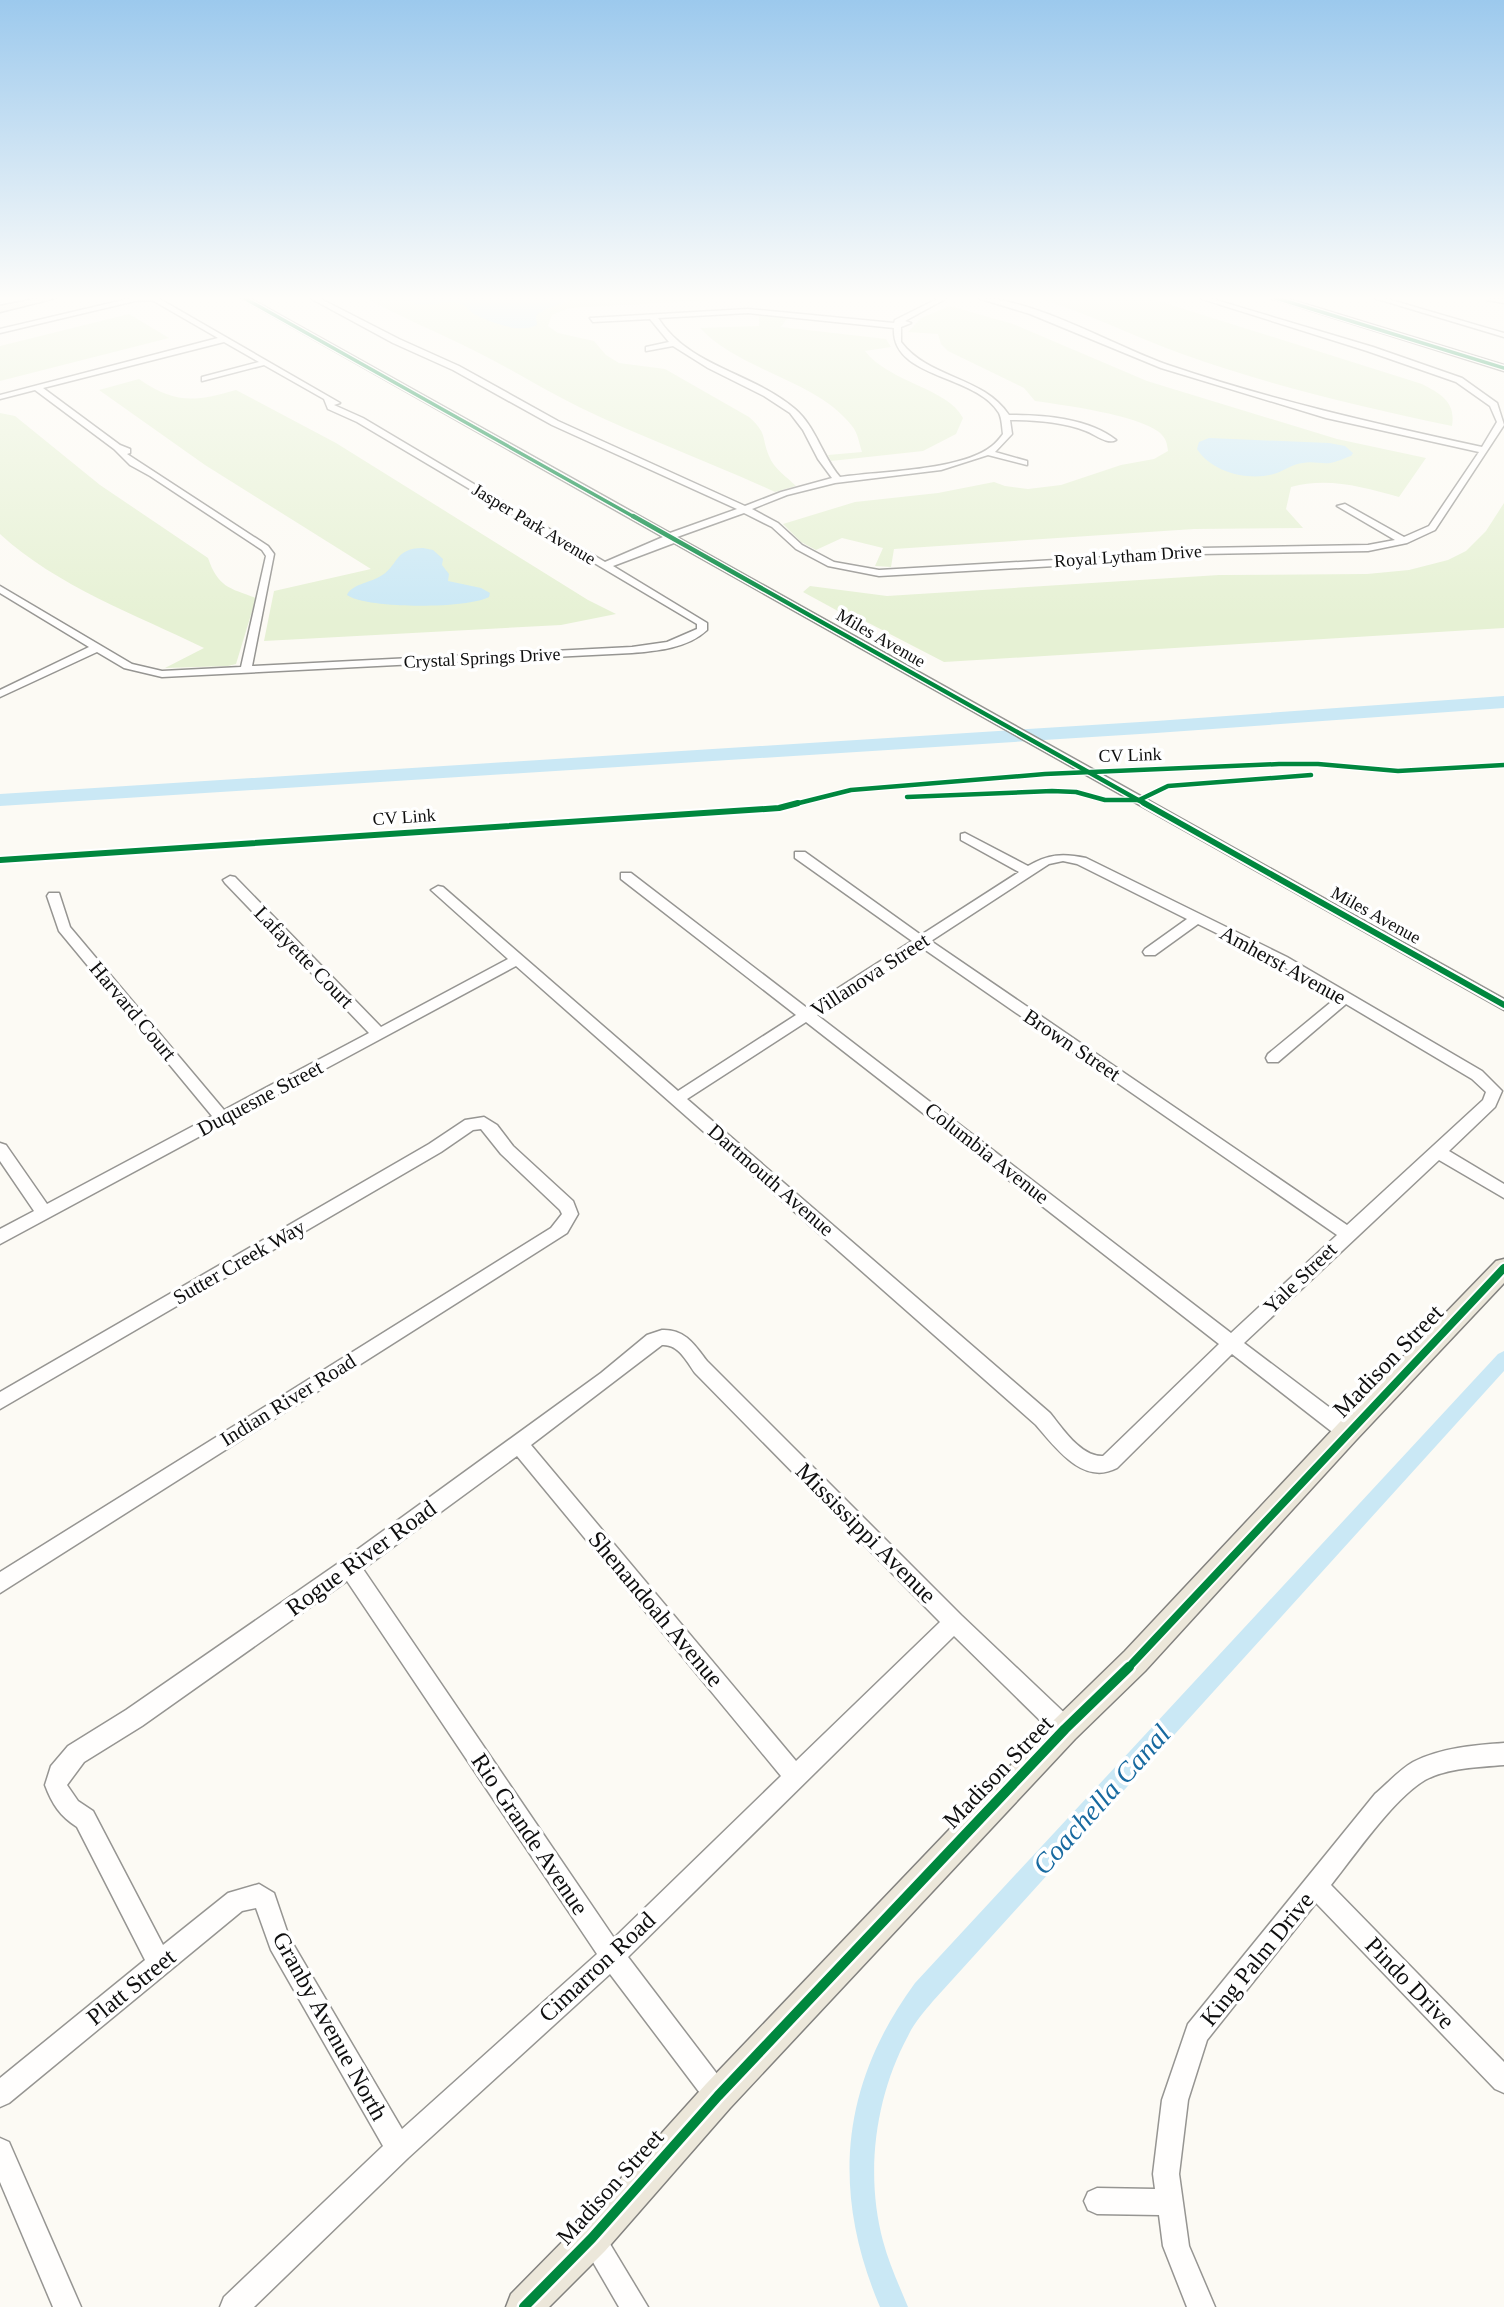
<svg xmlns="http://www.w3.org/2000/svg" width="1504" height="2307" font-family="Georgia,serif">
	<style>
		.green { fill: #e6f1d4 }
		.water { fill: #cae8f5 }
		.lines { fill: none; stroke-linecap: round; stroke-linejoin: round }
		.canal { fill: #cae8f5; fill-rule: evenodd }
		.river { fill: #cae8f5; fill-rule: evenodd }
		.minor-casing { stroke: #969592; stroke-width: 3 }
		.major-casing { stroke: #83827f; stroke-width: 3 }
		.minor { fill: #fffefd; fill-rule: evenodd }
		.major { fill: #ece7da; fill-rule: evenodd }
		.cycleway-far4-casing { stroke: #fff; stroke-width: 6 }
		.cycleway-far3-casing { stroke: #fff; stroke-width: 7 }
		.cycleway-far2-casing { stroke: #fff; stroke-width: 10 }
		.cycleway-far1-casing { stroke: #fff; stroke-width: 12 }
		.cycleway-casing { stroke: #fff; stroke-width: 15 }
		.cycleway-far4 { stroke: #00873e; stroke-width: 3.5 }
		.cycleway-far3 { stroke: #00873e; stroke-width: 4.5 }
		.cycleway-far2 { stroke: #00873e; stroke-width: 6 }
		.cycleway-far1 { stroke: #00873e; stroke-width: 8 }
		.cycleway { stroke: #00873e; stroke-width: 10 }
		.labels { text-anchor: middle; stroke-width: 7; stroke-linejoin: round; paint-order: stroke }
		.far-street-label { font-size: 18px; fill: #0f0f0f; stroke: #fff }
		.street-label { font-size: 21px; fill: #0f0f0f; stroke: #fff }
		.near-street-label { font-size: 24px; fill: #0f0f0f; stroke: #fff }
		.near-water-label { font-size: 28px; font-style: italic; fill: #186aa0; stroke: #fff }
	</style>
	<rect width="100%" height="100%" fill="#fcfaf4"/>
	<g class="green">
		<path d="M365 298H751L569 308 552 315 548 326 558 333 594 341 606 355 619 363 665 369 749 417C768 434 761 437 769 456 774 469 787 477 796 486L775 492C710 462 643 438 579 407 544 390 510 368 475 351 439 333 401 317 365 298Z"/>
		<path d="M1036 298H1149L1422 384C1441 394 1456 402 1452 426 1362 407 1272 386 1185 355 1134 337 1087 312 1036 298Z"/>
		<path d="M950 306 1013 324 1147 381 1337 439 1426 458 1399 497C1362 487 1328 477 1291 487L1286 509 1303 528 1194 529 894 549 891 567 875 566 883 548 842 538 816 550 801 542 783 524 855 502 938 493 994 482 1005 486 1028 489 1061 485 1121 465 1154 459 1168 451C1167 443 1166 438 1159 432 1137 415 1064 405 1035 401L1024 388 948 351 941 344 938 334 908 332 921 318Z"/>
		<path d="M129 314 169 338 0 381V346Z"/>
		<path d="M759 315 787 318 781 327 886 339 891 347 865 351C888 382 948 388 963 418L956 434 923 451 831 461 828 455 862 452C859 443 858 433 852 426 817 380 740 371 700 328L759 326Z"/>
		<path d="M139 379C175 404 195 402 236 390L336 443 588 600 616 614 561 625 264 641 274 591 371 569 205 465 99 390Z"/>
		<path d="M0 413 15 416 100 485 208 558C218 587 229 588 256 598L236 664 228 666 165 668 204 648C135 614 58 587 0 534Z"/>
		<path d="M1504 503V628L944 662 859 618 849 617 803 592 810 586 887 596 1219 575 1367 574 1409 570 1448 560 1466 551 1486 531Z"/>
	</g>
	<g class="water">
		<path d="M411 298H565V302C555 307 543 308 536 316L537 325C519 334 490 322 474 314 469 311 467 306 461 304 444 298 423 311 408 300Z"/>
		<path d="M1209 438 1329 443 1345 446 1353 453 1351 456C1345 458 1337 462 1330 463 1321 464 1312 461 1303 463 1293 464 1285 470 1277 473 1251 482 1212 473 1197 449L1199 442Z"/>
		<path d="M423 548 433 550 443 559 442 565 449 574 448 581 481 588 490 593 489 597C467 609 366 609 347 595 352 584 369 583 379 577 399 567 393 548 423 548Z"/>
	</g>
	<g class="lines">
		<path class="canal" d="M1504 1351V1371L933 2001C924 2012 914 2023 908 2036 875 2097 865 2174 883 2241 889 2264 899 2285 908 2307H880C831 2192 840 2085 915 1983L1498 1354Z"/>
		<path class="river" d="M1504 696V708L1156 733 0 806V794L1156 721Z"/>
		<defs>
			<g id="minor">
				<path d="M132 298H158L340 403 334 405 363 418 605 562 663 537 241 298H249L670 533 737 509 552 425 453 370 393 343 310 298H319L399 339 459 366 558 421 745 506 781 492 832 478 818 459 803 430 790 413 764 396 708 368 673 346 646 351V347L669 342 650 319 593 322 590 318 748 309 894 323 895 320 939 298H947L905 321 911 323 901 327V342C929 379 983 376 1009 415 1044 415 1088 418 1116 440 1108 445 1096 435 1086 431 1062 422 1036 420 1010 420L1012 434 995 452 1027 461V465L988 455 941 470 835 483 787 495 752 509 778 523 802 545 834 562 879 570 1125 556 1200 548 1368 545 1395 540 1337 506 1345 504 1404 537 1429 526 1479 452 1326 418 1161 368 1030 314 978 298C1033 298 1114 346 1168 365 1271 400 1376 424 1482 447L1497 422 1490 406 1456 382 1367 351 1199 298H1209L1373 347 1462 378 1497 403 1504 425 1435 530 1407 543 1368 551 1200 554 1125 562 879 576 828 566 796 549 772 527 744 513 677 537 1504 999V1010L674 543 613 566 707 623V630C688 648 657 651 632 653L162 677 124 668 97 652 0 697V690L89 647 0 593V586L132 664 162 671 241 667 266 556 262 550 150 476 130 465 114 449 35 390 0 399V395L218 338 152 300 135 301 0 333V329ZM748 313 894 328C891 379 976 374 999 413 1002 419 1002 427 1003 434 1000 438 996 443 992 446 961 471 880 471 840 477 822 456 816 427 795 409 752 372 689 367 658 318ZM224 342 259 362 202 377V381L264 365 324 399 328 409 357 422 697 624V629L667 642 632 647 252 666 274 554 268 546 127 454 130 453V449L120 445 43 388Z"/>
				<path d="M1374 298H1384L1504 333V337Z"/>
				<path d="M1486 298 1504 299V303L1487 300Z"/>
				<path d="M965 833 1028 866C1048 854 1063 853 1086 858L1287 957 1482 1071 1502 1091 1495 1107 1449 1151 1504 1184V1198L1439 1160 1244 1343 1354 1426 1356 1432 1354 1438 1347 1440 1340 1438 1232 1354 1117 1468C1083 1486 1056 1448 1036 1425L516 966 0 1244V1229L34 1211 0 1161V1143L6 1145 47 1204 212 1116 59 931 47 896 49 893H59L70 927 224 1110 369 1033 225 883 223 880 230 876 235 877 381 1027 508 959 431 890 438 886 443 887 678 1091 796 1015 621 879V873H631L807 1008 912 941 795 858V852H805L921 935 1019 872 961 840V834ZM1063 861 1077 864 1187 919 1145 949 1143 952 1145 955H1155L1198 924 1277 963 1336 998 1268 1054 1266 1058 1268 1062H1278L1346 1004 1472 1079 1486 1092 1483 1100 1347 1225 931 941 1049 864ZM921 947 1337 1235 1231 1333 817 1015ZM806 1022 1219 1344 1103 1456C1081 1457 1063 1429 1050 1413L687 1099Z"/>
				<path d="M484 1117 497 1125 513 1146 573 1201 578 1214 567 1233 0 1593V1572L551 1228 562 1214 560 1210 501 1154 481 1129 473 1130 441 1152 0 1409V1392L429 1144 465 1120Z"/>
				<path d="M662 1330C685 1329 695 1345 707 1361L961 1615 1073 1721 1076 1729 1073 1737 1065 1740 1057 1737 954 1636 628 1957 727 2087 731 2096 727 2105 718 2109 709 2105 610 1974 408 2158 254 2307H220L224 2297 383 2146 271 1950 256 1908 242 1911 9 2103 0 2107V2078L145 1960 77 1827C60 1816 52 1804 45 1785L51 1766 68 1746 126 1710 343 1560 601 1373 647 1335ZM662 1345C678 1344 686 1360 695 1373L940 1622 796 1761 531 1445ZM517 1456 781 1776 614 1938 363 1569ZM347 1581 597 1954 402 2129 289 1937 274 1893 259 1884 228 1893 163 1945 93 1811 78 1801 67 1785 84 1762 142 1726Z"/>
				<path d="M1504 1743V1765C1479 1767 1447 1768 1425 1780 1393 1799 1355 1855 1331 1885L1504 2062V2093L1495 2089 1316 1903 1207 2040 1188 2100 1179 2174 1189 2246 1215 2307H1187L1163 2246 1159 2215 1097 2214 1088 2210 1084 2201 1088 2192 1097 2188 1155 2189 1153 2174 1162 2100 1188 2024 1375 1794C1387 1784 1399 1770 1413 1762 1440 1748 1475 1745 1504 1743Z"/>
				<path d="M0 2138 9 2142 81 2307H53L0 2182Z"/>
				<path d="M592 2225 601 2229 648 2307H619L579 2238 583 2229Z"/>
			</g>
			<g id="major">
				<path d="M39 298H56L0 312V306Z"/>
				<path d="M1271 298H1285L1504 365V371Z"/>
				<path d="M1504 1259V1283L1356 1440 1145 1671 1075 1739 730 2108 605 2251 549 2307H506L511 2294 579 2225 706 2084 1055 1719 1125 1651 1338 1424 1496 1261Z"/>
			</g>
		</defs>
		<use href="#minor" class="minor-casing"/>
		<use href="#major" class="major-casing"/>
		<use href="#minor" class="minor"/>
		<use href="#major" class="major"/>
		<defs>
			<g id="cycleway-far4">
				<path d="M244 298 636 518"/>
				<path d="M1276 298 1504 368"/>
			</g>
			<g id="cycleway-far3">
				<path d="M633 516 1147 805"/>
				<path d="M907 797 1052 791 1076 792 1105 800H1139L1168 786 1311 775"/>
				<path d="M791 805 851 790 1045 774 1279 764H1318L1398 771 1504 765"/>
			</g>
			<g id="cycleway-far2">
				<path d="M1144 803 1504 1005"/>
				<path d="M0 860 779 808 798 803"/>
			</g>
			<path id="cycleway-far1" d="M1127 1669 1504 1268"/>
			<path id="cycleway" d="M524 2307 592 2238 718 2096 1065 1729 1129 1667"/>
		</defs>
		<use href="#cycleway-far4" class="cycleway-far4-casing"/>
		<use href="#cycleway-far3" class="cycleway-far3-casing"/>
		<use href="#cycleway-far2" class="cycleway-far2-casing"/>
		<use href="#cycleway-far1" class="cycleway-far1-casing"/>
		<use href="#cycleway" class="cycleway-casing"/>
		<use href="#cycleway-far4" class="cycleway-far4"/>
		<use href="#cycleway-far3" class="cycleway-far3"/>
		<use href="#cycleway-far2" class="cycleway-far2"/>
		<use href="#cycleway-far1" class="cycleway-far1"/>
		<use href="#cycleway" class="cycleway"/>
	</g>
	<linearGradient id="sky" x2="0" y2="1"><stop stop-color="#9cc9ed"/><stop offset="0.48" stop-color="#fefdfa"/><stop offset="1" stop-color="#fefdfa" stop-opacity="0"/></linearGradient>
	<rect width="1504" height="621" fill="url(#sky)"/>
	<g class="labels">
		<g class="far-street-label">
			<text transform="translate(534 524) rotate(31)" y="6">Jasper Park Avenue</text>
			<text transform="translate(1128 556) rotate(-4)" y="6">Royal Lytham Drive</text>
			<text transform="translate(881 638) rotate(30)" y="6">Miles Avenue</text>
			<text transform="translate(482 658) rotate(-3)" y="6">Crystal Springs Drive</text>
			<text transform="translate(1130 755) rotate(-2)" y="6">CV Link</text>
			<text transform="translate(404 817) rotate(-4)" y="6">CV Link</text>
			<text transform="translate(1376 915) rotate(29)" y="6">Miles Avenue</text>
		</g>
		<g class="street-label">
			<text transform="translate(304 957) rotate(46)" y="7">Lafayette Court</text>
			<text transform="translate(1283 965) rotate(29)" y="7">Amherst Avenue</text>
			<text transform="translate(870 975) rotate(-33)" y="7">Villanova Street</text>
			<text transform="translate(133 1011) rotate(50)" y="7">Harvard Court</text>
			<text transform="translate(1072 1045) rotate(34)" y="7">Brown Street</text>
			<text transform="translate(260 1098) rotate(-28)" y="7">Duquesne Street</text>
			<text transform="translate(987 1153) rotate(38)" y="7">Columbia Avenue</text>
			<text transform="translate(771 1180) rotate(41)" y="7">Dartmouth Avenue</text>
			<text transform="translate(239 1262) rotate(-30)" y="7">Sutter Creek Way</text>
			<text transform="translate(1300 1278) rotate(-44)" y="7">Yale Street</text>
			<text transform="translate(288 1400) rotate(-32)" y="7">Indian River Road</text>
		</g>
		<g class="near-street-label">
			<text transform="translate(1388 1361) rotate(-46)" y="8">Madison Street</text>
			<text transform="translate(866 1533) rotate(45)" y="8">Mississippi Avenue</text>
			<text transform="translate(361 1558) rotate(-36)" y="8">Rogue River Road</text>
			<text transform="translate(656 1609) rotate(50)" y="8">Shenandoah Avenue</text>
			<text transform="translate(998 1772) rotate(-46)" y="8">Madison Street</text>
			<text transform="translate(530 1834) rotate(56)" y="8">Rio Grande Avenue</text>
			<text transform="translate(1257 1959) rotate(-51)" y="8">King Palm Drive</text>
			<text transform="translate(597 1967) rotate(-43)" y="8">Cimarron Road</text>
			<text transform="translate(1410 1983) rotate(46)" y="8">Pindo Drive</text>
			<text transform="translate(131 1987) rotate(-39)" y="8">Platt Street</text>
			<text transform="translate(330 2026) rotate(61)" y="8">Granby Avenue North</text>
			<text transform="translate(610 2187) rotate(-48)" y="8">Madison Street</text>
		</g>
		<g class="near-water-label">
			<text transform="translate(1101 1799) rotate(-48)" y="10">Coachella Canal</text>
		</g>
	</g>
</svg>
